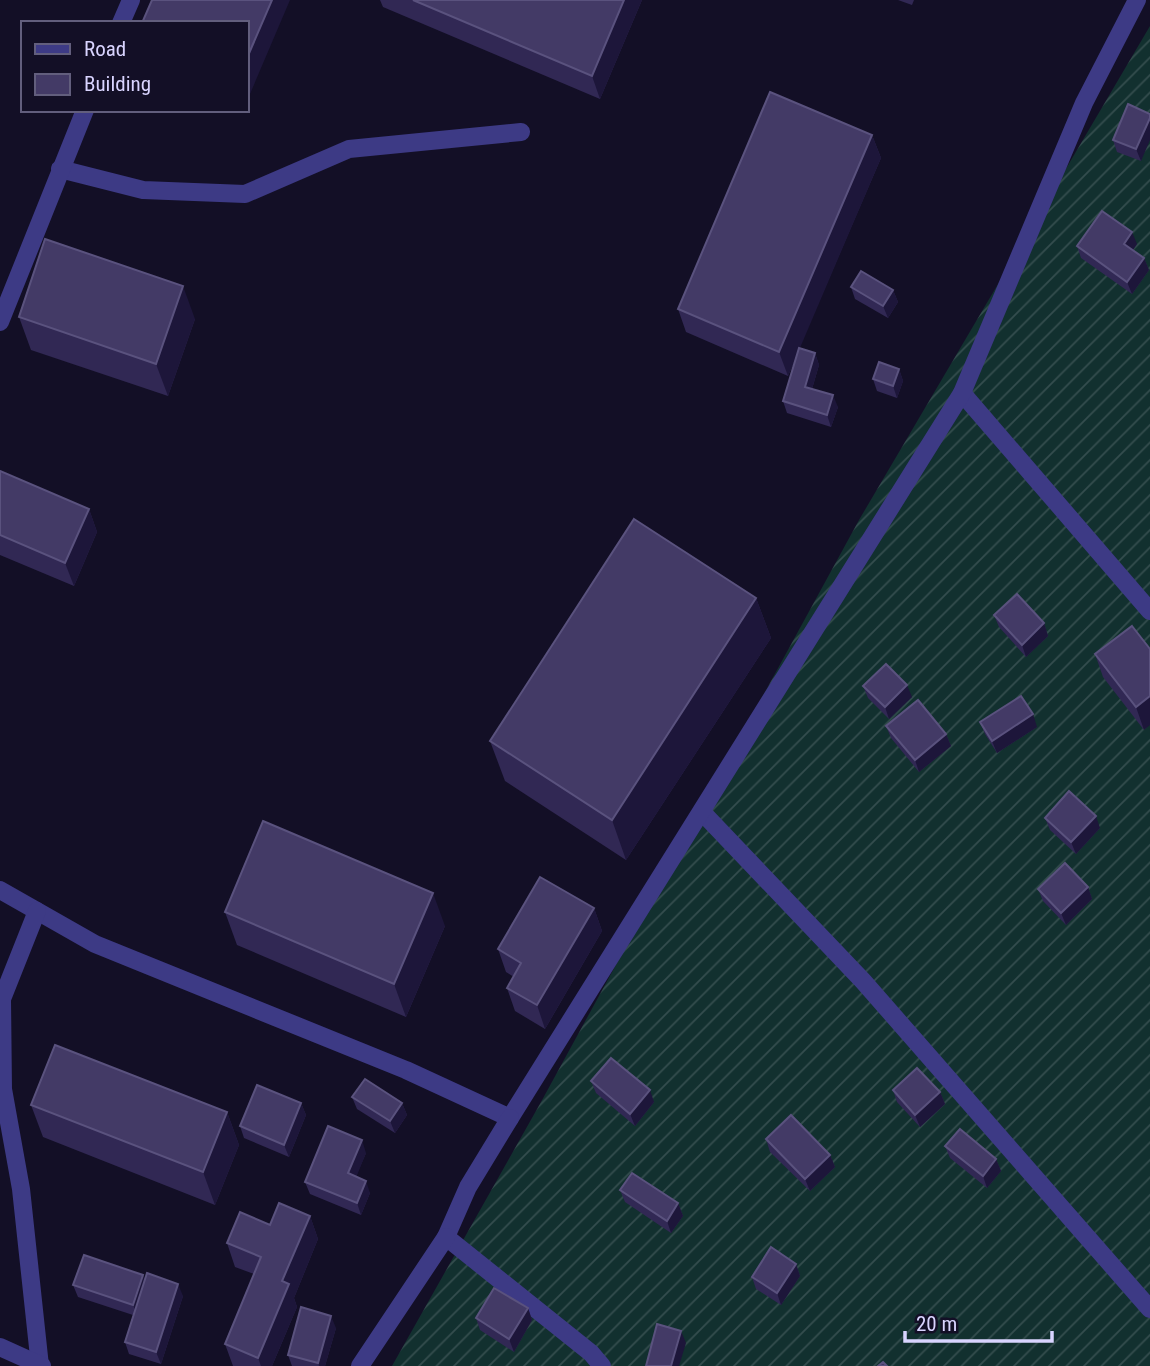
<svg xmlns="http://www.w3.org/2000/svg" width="1150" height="1366" font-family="'Roboto Condensed',sans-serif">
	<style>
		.garden { fill: url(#garden-furrows) }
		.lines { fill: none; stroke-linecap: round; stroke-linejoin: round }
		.service { stroke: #3d3a85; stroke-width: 18 }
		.minor { stroke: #3d3a85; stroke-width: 18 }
		.wall { fill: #312854 }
		.shaded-wall { fill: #1d163a }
		.building { fill: #433a66; stroke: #5a527e; stroke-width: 2 }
	</style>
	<defs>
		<pattern id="garden-furrows" width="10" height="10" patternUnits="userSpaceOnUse" patternTransform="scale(1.75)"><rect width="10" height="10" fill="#12302f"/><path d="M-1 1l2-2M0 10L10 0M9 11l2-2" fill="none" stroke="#344d4e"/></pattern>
	</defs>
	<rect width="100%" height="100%" fill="#130f26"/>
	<path class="garden" d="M1150 26V1366H392L541 1102 859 520Z"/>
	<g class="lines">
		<g class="service">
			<path d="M60 169 143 190 245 194 349 149 521 132"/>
			<path d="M962 393 1150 611"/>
			<path d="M702 812 863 981 1150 1309"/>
			<path d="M0 890 95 944 406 1070 510 1118 962 393 1084 103 1137 0"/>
			<path d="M37 911 2 999 3 1089 21 1189 40 1366"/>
			<path d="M510 1118 468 1187 446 1237 591 1353 602 1366"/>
			<path d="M360 1366 446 1237"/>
		</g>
		<g class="minor">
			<path d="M121 23 131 0"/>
			<path d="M0 322 85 110"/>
			<path d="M0 1347 42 1366"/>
		</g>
	</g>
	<g class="wall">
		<path d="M380 0H642L600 99 383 7Z"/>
		<path d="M898 0H914L912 5Z"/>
		<path d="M1150 114 1141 161 1117 152 1113 140Z"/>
		<path d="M872 135 881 158 799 348 815 353 819 365 812 389 838 407 831 427 787 413 783 401 797 355 788 376 686 332 678 309Z"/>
		<path d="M1137 244 1133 250 1144 258 1149 270 1132 294 1081 258 1077 246Z"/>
		<path d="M851 287 893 290 898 302 888 318 855 299Z"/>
		<path d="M19 317 195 319 168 396 31 350Z"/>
		<path d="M899 369 903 381 897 398 877 391 873 379Z"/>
		<path d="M0 471 89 509 97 532 74 586 0 555Z"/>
		<path d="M756 598 771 638 626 860 505 781 490 741Z"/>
		<path d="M994 615 1044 623 1048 636 1026 657 999 627Z"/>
		<path d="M1132 626 1144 730 1103 677 1095 654Z"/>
		<path d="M863 686 912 697 889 719 868 698Z"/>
		<path d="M980 722 1037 727 997 753 985 734Z"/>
		<path d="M886 726 946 734 951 746 919 772 891 738Z"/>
		<path d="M1045 818 1100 828 1076 854 1050 830Z"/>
		<path d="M1088 887 1092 899 1066 925 1043 901 1038 889Z"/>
		<path d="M594 908 602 931 545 1029 515 1011 507 988 514 977 506 972 498 949Z"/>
		<path d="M225 912 445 926 406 1017 237 945Z"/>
		<path d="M591 1081 654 1102 635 1126 596 1093Z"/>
		<path d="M893 1090 940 1092 945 1104 920 1127 897 1102Z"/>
		<path d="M352 1097 402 1103 407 1115 395 1133 357 1109Z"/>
		<path d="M301 1103 306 1115 289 1157 244 1138 240 1126Z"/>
		<path d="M31 1105 227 1112 239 1145 215 1205 43 1137Z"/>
		<path d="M766 1139 830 1155 835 1167 810 1191 770 1152Z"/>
		<path d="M945 1146 996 1159 1001 1171 987 1188 950 1158Z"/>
		<path d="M366 1153 356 1176 370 1193 361 1215 310 1194 305 1182Z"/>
		<path d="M620 1190 678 1203 683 1216 671 1233 625 1202Z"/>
		<path d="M310 1216 318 1239 294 1298 297 1307 272 1366H233L225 1344 254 1274 235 1267 227 1243 270 1225Z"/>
		<path d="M796 1264 800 1276 781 1305 756 1289 752 1277Z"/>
		<path d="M143 1275 145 1279 183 1296 161 1364 129 1354 125 1342 133 1315 78 1297 73 1285Z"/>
		<path d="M528 1308 532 1320 514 1352 480 1330 476 1318Z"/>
		<path d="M336 1328 325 1366H292L288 1355Z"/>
	</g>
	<g class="shaded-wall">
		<path d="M272 0H290L250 94 247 85V58Z"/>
		<path d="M624 0H642L600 99 592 76Z"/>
		<path d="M1150 118V140L1141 161 1136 149Z"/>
		<path d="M872 135 881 158 788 376 779 352Z"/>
		<path d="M1132 232 1137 244 1128 257 1124 244Z"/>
		<path d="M1144 258 1149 270 1132 294 1127 282Z"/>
		<path d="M183 286 195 319 168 396 156 364Z"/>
		<path d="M893 290 898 302 888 318 883 306Z"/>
		<path d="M815 353 819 365 809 399 805 387Z"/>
		<path d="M899 369 903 381 897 398 893 386Z"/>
		<path d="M833 395 838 407 831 427 827 415Z"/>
		<path d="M89 509 97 532 74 586 65 563Z"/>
		<path d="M756 598 771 638 626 860 612 820Z"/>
		<path d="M1044 623 1048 636 1026 657 1022 645Z"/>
		<path d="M907 685 912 697 889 719 885 707Z"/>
		<path d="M1150 696V725L1144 730 1136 707Z"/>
		<path d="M1033 714 1037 727 997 753 992 741Z"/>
		<path d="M946 734 951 746 919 772 915 760Z"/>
		<path d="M1096 816 1100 828 1076 854 1071 842Z"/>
		<path d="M1088 887 1092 899 1066 925 1061 913Z"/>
		<path d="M433 893 445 926 406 1017 394 984Z"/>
		<path d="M594 908 602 931 545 1029 537 1005Z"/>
		<path d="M650 1090 654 1102 635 1126 630 1114Z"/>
		<path d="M940 1092 945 1104 920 1127 915 1115Z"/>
		<path d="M301 1103 306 1115 289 1157 284 1145Z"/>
		<path d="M402 1103 407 1115 395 1133 390 1121Z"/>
		<path d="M227 1112 239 1145 215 1205 203 1172Z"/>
		<path d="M362 1140 366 1153 353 1185 348 1173Z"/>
		<path d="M830 1155 835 1167 810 1191 805 1179Z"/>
		<path d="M996 1159 1001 1171 987 1188 983 1176Z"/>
		<path d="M366 1181 370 1193 361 1215 357 1203Z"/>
		<path d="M678 1203 683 1216 671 1233 667 1221Z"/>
		<path d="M310 1216 318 1239 294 1298 297 1307 272 1366H261L258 1358 282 1281Z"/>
		<path d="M796 1264 800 1276 781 1305 777 1293Z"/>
		<path d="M143 1275 148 1287 138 1317 133 1305Z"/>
		<path d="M178 1284 183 1296 161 1364 156 1352Z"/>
		<path d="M528 1308 532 1320 514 1352 509 1339Z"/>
		<path d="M331 1316 336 1328 325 1366H319L318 1363Z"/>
		<path d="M681 1331 686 1343 679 1366H671Z"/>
	</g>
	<g class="building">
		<path d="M152 0H272L247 58V23H142Z"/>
		<path d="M413 0H624L592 76Z"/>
		<path d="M770 92 872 135 779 352 678 309Z"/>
		<path d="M1128 104 1150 114V118L1136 149 1113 140Z"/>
		<path d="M1102 211 1132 232 1124 244 1144 258 1127 282 1077 246Z"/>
		<path d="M45 239 183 286 156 364 19 317Z"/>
		<path d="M861 271 893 290 883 306 851 287Z"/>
		<path d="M799 348 815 353 805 387 833 395 827 415 783 401Z"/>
		<path d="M879 362 899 369 893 386 873 379Z"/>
		<path d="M0 471 89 509 65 563 0 535Z"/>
		<path d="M634 519 756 598 612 820 490 741Z"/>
		<path d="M1017 594 1044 623 1022 645 994 615Z"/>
		<path d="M1132 626 1150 649V696L1136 707 1095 654Z"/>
		<path d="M886 664 907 685 885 707 863 686Z"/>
		<path d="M1021 696 1033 714 992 741 980 722Z"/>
		<path d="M918 700 946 734 915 760 886 726Z"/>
		<path d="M1069 791 1096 816 1071 842 1045 818Z"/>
		<path d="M263 821 433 893 394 984 225 912Z"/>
		<path d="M1065 863 1088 887 1061 913 1038 889Z"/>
		<path d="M540 877 594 908 537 1005 507 988 521 963 498 949Z"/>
		<path d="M55 1045 227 1112 203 1172 31 1105Z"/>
		<path d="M611 1058 650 1090 630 1114 591 1081Z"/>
		<path d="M917 1068 940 1092 915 1115 893 1090Z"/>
		<path d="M365 1079 402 1103 390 1121 352 1097Z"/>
		<path d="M257 1085 301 1103 284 1145 240 1126Z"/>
		<path d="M791 1115 830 1155 805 1179 766 1139Z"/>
		<path d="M328 1126 362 1140 348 1173 366 1181 357 1203 305 1182Z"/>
		<path d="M960 1129 996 1159 983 1176 945 1146Z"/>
		<path d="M632 1173 678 1203 667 1221 620 1190Z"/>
		<path d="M279 1203 310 1216 282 1281 289 1284 258 1358 225 1344 261 1257 227 1243 240 1212 270 1225Z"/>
		<path d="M771 1247 796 1264 777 1293 752 1277Z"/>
		<path d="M84 1255 143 1275 133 1305 73 1285Z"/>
		<path d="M147 1273 178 1284 156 1352 125 1342Z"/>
		<path d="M494 1288 528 1308 509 1339 476 1318Z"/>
		<path d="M301 1307 331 1316 318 1363 288 1355Z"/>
		<path d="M657 1324 681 1331 671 1366H646Z"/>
		<path d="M883 1362 887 1366H878Z"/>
	</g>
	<rect x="21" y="21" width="228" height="91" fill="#130f26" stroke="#625e7d" stroke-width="2"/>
	<rect x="35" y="44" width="35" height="10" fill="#3d3a85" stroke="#625e7d" stroke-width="2"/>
	<text x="84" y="56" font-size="21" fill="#d9d4ff">Road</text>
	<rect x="35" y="74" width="35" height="21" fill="#433a66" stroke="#625e7d" stroke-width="2"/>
	<text x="84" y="91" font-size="21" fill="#d9d4ff">Building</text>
	<path d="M905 1331v10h147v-10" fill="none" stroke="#d9d4ff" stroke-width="3.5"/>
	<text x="916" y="1331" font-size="21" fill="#d9d4ff" stroke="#130f26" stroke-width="5" paint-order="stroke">20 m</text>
</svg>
